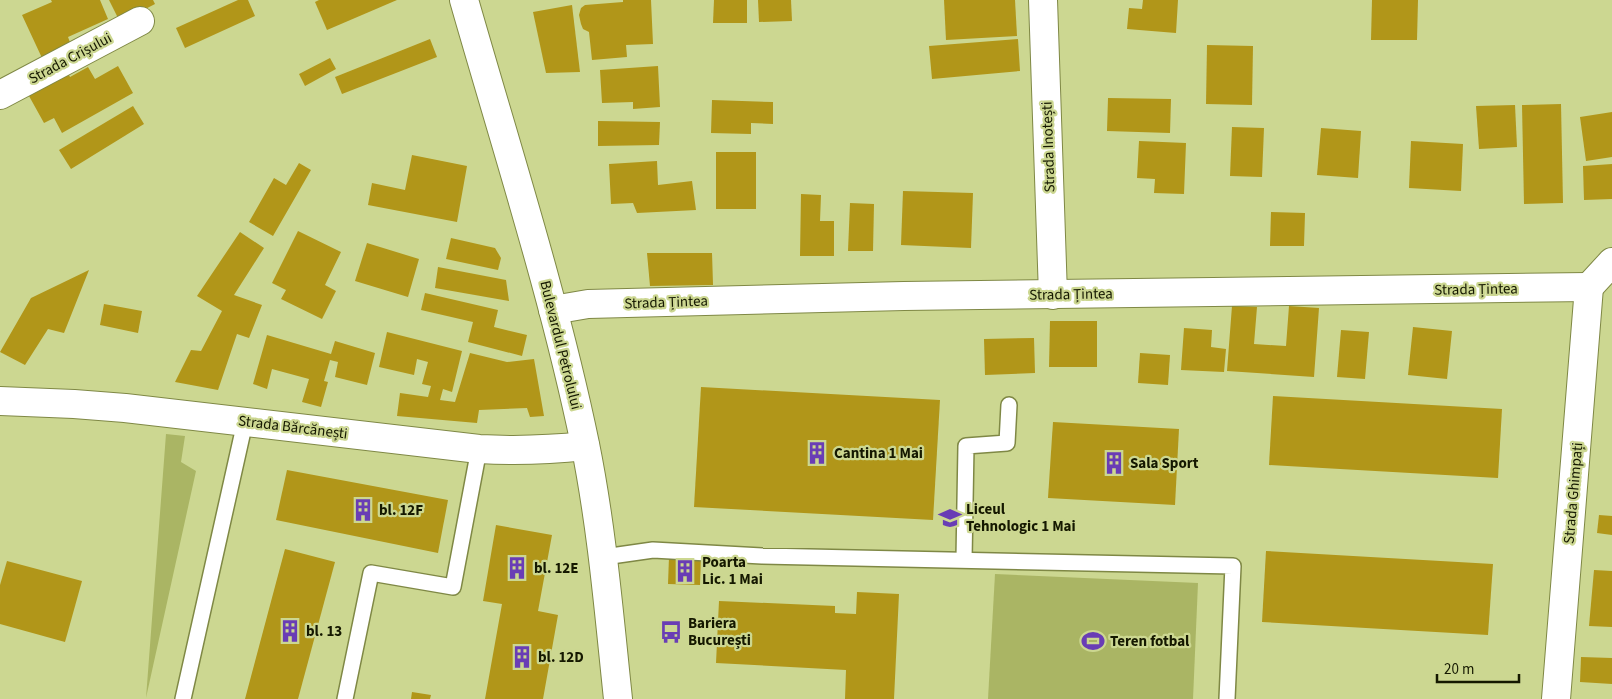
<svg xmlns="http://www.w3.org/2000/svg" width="1612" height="699" font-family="'Source Sans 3',sans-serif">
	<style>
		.green { fill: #aab564 }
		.building { fill: #b19619 }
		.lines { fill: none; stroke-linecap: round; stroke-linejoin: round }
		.service-casing { stroke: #7f8845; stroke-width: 18 }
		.minor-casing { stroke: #7f8845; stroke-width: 30 }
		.tertiary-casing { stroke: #7f8845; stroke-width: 30 }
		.service { stroke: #fff; stroke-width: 15 }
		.minor { stroke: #fff; stroke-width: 28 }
		.tertiary { stroke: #fff; stroke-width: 28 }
		.labels { text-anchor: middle; stroke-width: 4.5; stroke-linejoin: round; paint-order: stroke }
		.street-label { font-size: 15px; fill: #151800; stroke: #ccd791 }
		.poi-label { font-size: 15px; font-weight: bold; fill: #151800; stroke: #ccd791; text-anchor: start }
	</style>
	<rect width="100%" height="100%" fill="#ccd791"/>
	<g class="green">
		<path d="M166 434 185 436 181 462 196 471 146 698Z"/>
		<path d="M995 574 1198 583 1193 699H988Z"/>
	</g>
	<g class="building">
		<path d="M51 0H100L108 19 68 37 71 45 42 58 22 15 52 2Z"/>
		<path d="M109 0H153L155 4 120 22Z"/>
		<path d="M238 0H248L255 16 185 48 176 28Z"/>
		<path d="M319 0H397L327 30 315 2Z"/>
		<path d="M623 0H651L653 44 626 45 627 57 592 60 589 32 583 29 581 24 579 15 581 8 585 5 623 2Z"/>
		<path d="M714 0H747V23H713Z"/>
		<path d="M758 0H791L792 21 759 22Z"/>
		<path d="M944 0H1015L1017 36 946 40Z"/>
		<path d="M1143 0H1178L1176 33 1127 29 1129 8 1142 9Z"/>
		<path d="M1372 0H1418L1417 40H1371Z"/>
		<path d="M572 5 580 72 546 73 533 12Z"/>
		<path d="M430 39 437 57 342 94 335 77Z"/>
		<path d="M1018 39 1020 71 932 79 929 46Z"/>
		<path d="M1207 45 1253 46 1252 105 1206 104Z"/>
		<path d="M330 58 336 69 305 86 299 74Z"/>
		<path d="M118 66 133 93 62 133 54 118 44 123 29 96 47 86 45 84 67 71 70 77 88 67 95 79Z"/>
		<path d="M658 66 660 107 633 109V102L602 103 600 70Z"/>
		<path d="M1108 98 1171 99 1170 133 1107 131Z"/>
		<path d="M712 100 773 102V124L751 123V134L711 133Z"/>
		<path d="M1561 104 1563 203 1524 204 1522 105Z"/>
		<path d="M1515 105 1517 147 1479 149 1476 106Z"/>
		<path d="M133 106 144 124 71 169 59 150Z"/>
		<path d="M1612 112V157L1586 161 1580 117Z"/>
		<path d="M598 121 660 122 659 145 598 146Z"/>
		<path d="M1232 127 1264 128 1262 177 1230 176Z"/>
		<path d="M1321 128 1361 131 1358 178 1317 175Z"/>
		<path d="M1139 141 1186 143 1184 194 1154 193 1155 179 1137 178Z"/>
		<path d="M1411 141 1463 144 1461 191 1409 188Z"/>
		<rect x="716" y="152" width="40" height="57"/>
		<path d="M412 155 467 166 457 222 368 205 372 183 405 190Z"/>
		<path d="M657 161 658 185 692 181 696 210 637 213 633 203 611 204 609 164Z"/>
		<path d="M299 163 311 170 273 236 249 222 274 178 286 185Z"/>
		<path d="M1612 164V199L1584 200 1583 166Z"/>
		<path d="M903 191 973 193 971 248 901 245Z"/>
		<path d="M801 194 821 195 820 221H834V256H800Z"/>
		<path d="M850 203 874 204 873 251H848Z"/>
		<path d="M1271 212 1305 213 1304 246H1270Z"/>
		<path d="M298 231 341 252 325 285 336 291 322 319 281 299 286 290 272 283Z"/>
		<path d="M240 232 264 248 234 295 262 305 249 338 237 334 218 390 175 382 191 350 201 351 222 311 197 296Z"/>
		<path d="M451 238 495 248 501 258 498 270 446 259Z"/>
		<path d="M367 243 419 259 408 297 355 281Z"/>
		<path d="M647 253H712L713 285 650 286Z"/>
		<path d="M438 267 506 280 509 301 435 288Z"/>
		<path d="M89 270 64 333 48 329 25 365 0 352 31 298Z"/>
		<path d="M425 293 498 310 494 327 527 335 522 356 468 342 473 322 421 310Z"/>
		<path d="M104 304 142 311 138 333 100 325Z"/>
		<path d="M1232 306 1257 307 1254 344 1286 346 1289 306 1319 308 1314 377 1227 371Z"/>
		<path d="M1050 321H1097V367H1049Z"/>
		<path d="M1413 327 1452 331 1447 379 1408 375Z"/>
		<path d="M1184 328 1212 330 1211 347 1226 349 1224 372 1181 370Z"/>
		<path d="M1341 330 1369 332 1365 379 1337 377Z"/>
		<path d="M387 332 462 351 452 392 443 389 440 400 455 402 470 353 507 362 534 359 544 416 530 417 527 408 479 410 477 423 397 416 400 393 428 397 431 386 422 384 428 362 417 359 414 375 379 367Z"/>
		<path d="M267 335 331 354 335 341 375 353 367 385 335 377 338 362 330 360 324 381 328 382 321 407 302 402 309 379 272 369 267 389 253 384Z"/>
		<path d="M1034 338 1035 373 985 375 984 339Z"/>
		<path d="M1140 353 1170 355 1168 385 1138 383Z"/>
		<path d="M701 387 940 400 933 520 694 507Z"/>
		<path d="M1273 396 1502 409 1498 478 1269 465Z"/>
		<path d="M1053 422 1179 429 1175 505 1048 498Z"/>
		<path d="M287 470 448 500 438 553 276 520Z"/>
		<path d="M1599 515 1612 516V535L1597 533Z"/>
		<path d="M496 525 552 535 538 611 558 615 543 699H485L502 604 483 601Z"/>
		<path d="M285 549 335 562 298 699H245Z"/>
		<path d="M1266 551 1493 564 1488 635 1262 622Z"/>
		<path d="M669 557 701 558 700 585 668 584Z"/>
		<path d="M7 561 82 581 65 642 0 624V585Z"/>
		<path d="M1594 570 1612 571V627L1589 626Z"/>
		<path d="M857 592 899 594 894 699H845L846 670 716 663 719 601 835 606V613L856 614Z"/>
		<path d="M1581 657 1612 658V684L1580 682Z"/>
		<path d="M412 692 431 695 430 699H411Z"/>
	</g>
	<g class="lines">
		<defs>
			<g id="service">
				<path d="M604 557 653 550 762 556 1233 566 1227 699"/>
				<path d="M964 559 966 446 1007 443 1009 405"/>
				<path d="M183 699 245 422"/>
				<path d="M345 699 371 573 453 587 479 449"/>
			</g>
			<g id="minor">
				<path d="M1043 0 1053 295"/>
				<path d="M0 95 140 21"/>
				<path d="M1589 287 1612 262"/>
				<path d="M553 310 588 304 904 296 1589 287"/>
				<path d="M0 401 74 404 125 408 479 449C517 451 548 450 585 446"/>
				<path d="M1556 699 1589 287"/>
			</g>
			<path id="tertiary" d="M464 0C506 147 554 295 585 444 602 528 609 614 618 699"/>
		</defs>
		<use href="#service" class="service-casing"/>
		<use href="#minor" class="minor-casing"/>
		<use href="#tertiary" class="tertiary-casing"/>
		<use href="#service" class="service"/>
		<use href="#minor" class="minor"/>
		<use href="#tertiary" class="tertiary"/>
	</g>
	<defs>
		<symbol id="building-bare" viewBox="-9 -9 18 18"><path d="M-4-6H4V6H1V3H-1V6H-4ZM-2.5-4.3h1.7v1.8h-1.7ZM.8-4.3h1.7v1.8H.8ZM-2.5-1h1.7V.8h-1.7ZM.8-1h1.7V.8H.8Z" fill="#693db5" stroke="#ccd791" stroke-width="2.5" paint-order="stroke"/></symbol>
		<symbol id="school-bare" viewBox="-9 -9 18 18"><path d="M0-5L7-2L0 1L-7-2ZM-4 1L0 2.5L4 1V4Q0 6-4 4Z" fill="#693db5" stroke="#ccd791" stroke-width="2.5" paint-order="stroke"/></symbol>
		<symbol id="bus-bare" viewBox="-9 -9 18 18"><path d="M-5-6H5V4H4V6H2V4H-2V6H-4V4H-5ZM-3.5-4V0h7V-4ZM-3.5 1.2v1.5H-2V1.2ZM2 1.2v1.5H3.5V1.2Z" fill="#693db5" stroke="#ccd791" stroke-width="2.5" paint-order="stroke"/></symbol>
		<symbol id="stadium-bare" viewBox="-9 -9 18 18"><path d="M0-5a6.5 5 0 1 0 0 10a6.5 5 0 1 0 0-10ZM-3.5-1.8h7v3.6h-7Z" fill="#693db5" stroke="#ccd791" stroke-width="2.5" paint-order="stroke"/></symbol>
	</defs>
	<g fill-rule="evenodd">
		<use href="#building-bare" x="801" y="437" width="32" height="32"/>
		<use href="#building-bare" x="1098" y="447" width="32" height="32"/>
		<use href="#building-bare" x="347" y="494" width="32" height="32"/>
		<use href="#school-bare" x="934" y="502" width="32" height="32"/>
		<use href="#building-bare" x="501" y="552" width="32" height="32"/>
		<use href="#building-bare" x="669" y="555" width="32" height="32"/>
		<use href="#building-bare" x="274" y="615" width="32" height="32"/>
		<use href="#bus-bare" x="655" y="616" width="32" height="32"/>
		<use href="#stadium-bare" x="1077" y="625" width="32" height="32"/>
		<use href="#building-bare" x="506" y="641" width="32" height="32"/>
	</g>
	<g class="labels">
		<g class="street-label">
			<text transform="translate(70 58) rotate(-28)" y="5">Strada Crișului</text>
			<text transform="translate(1048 147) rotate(-92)" y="5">Strada Inotești</text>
			<text transform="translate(1476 289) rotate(-1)" y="5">Strada Țintea</text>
			<text transform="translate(1071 294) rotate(-1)" y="5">Strada Țintea</text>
			<text transform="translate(666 302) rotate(-2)" y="5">Strada Țintea</text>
			<text transform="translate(561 345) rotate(76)" y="5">Bulevardul Petrolului</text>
			<text transform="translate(293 427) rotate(7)" y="5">Strada Bărcănești</text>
			<text transform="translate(1573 493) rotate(-85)" y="5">Strada Ghimpați</text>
		</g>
		<g class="poi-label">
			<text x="834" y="458">Cantina 1 Mai</text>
			<text x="1130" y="468">Sala Sport</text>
			<text x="966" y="514">Liceul<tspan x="966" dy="17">Tehnologic 1 Mai</tspan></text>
			<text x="379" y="515">bl. 12F</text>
			<text x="702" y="567">Poarta<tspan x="702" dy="17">Lic. 1 Mai</tspan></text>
			<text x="534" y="573">bl. 12E</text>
			<text x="688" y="628">Bariera<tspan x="688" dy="17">București</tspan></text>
			<text x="306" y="636">bl. 13</text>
			<text x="1110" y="646">Teren fotbal</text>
			<text x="538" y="662">bl. 12D</text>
		</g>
	</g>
	<path d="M1437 674v8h82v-8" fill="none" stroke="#151800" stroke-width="2.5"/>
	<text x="1444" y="674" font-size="15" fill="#151800" stroke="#ccd791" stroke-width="4" paint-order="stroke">20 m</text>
</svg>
